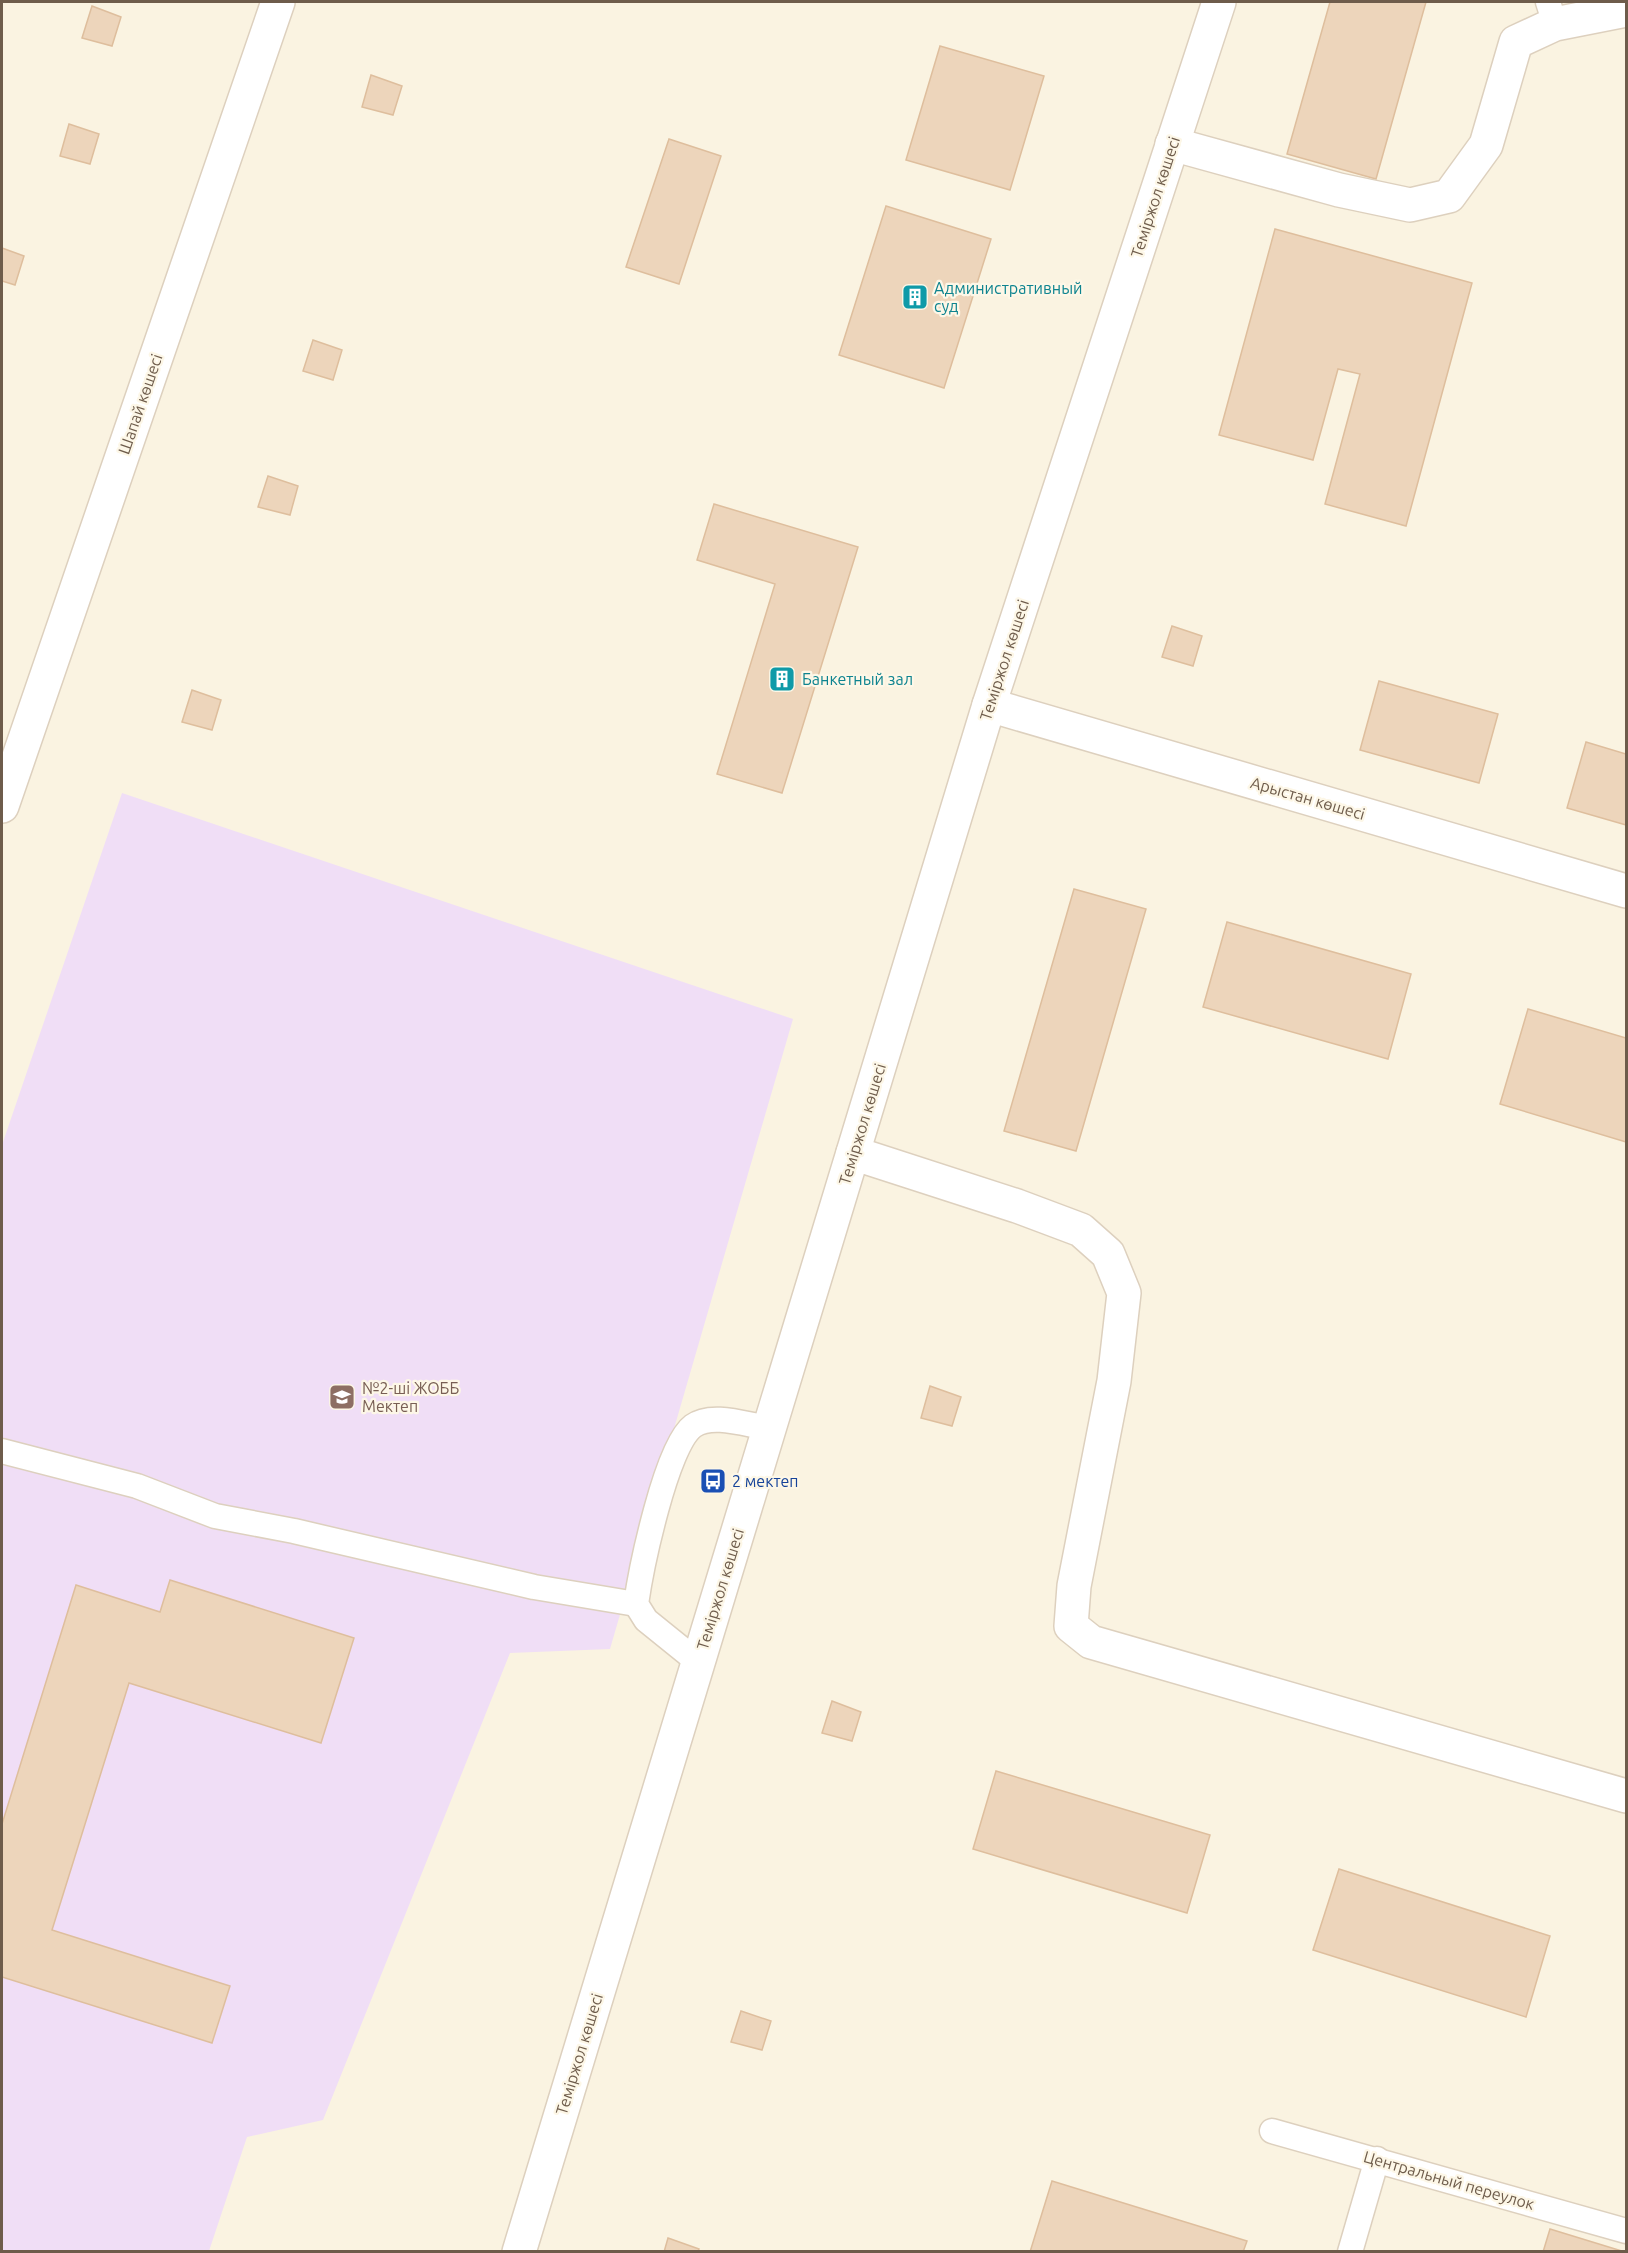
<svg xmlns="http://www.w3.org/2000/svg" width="1628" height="2253" font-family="Ubuntu,sans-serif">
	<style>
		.education { fill: #f0def6 }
		.building { fill: #edd5bb; stroke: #debe9d; stroke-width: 1.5 }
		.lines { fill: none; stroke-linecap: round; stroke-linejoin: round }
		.lane-casing { stroke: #ddd0be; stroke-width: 27 }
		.street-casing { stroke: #ddd0be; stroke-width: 36 }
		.lane { stroke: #fff; stroke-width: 24 }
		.street { stroke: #fff; stroke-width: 33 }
		.labels { text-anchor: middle; stroke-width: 4.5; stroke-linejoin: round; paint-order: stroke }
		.street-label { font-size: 16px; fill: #6e5c4b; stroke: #fdf7e7 }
		.culture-label { font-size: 16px; fill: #0d838f; stroke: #fdf7e7; text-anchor: start }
		.education-label { font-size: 16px; fill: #785e54; stroke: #fdf7e7; text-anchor: start }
		.transit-label { font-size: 16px; fill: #164399; stroke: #fdf7e7; text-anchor: start }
	</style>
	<rect width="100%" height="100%" fill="#faf3e1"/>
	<path class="education" d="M122 793 793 1019 610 1649 510 1653 323 2120 247 2137 209 2251 2 2252V1145Z"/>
	<g class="building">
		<path d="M1330 2H1426L1376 179 1287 154Z"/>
		<path d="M92 6 121 17 112 46 82 38Z"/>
		<path d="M940 46 1044 76 1010 190 906 160Z"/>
		<path d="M371 75 402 86 393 115 362 107Z"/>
		<path d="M69 124 99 134 90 164 60 156Z"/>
		<path d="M669 139 721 156 679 284 626 267Z"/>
		<path d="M886 206 991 239 944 388 839 355Z"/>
		<path d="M1275 229 1472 283 1406 526 1325 504 1360 374 1338 369 1313 460 1219 435Z"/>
		<path d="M2 248 24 256 15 285 2 281Z"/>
		<path d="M313 340 342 350 333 380 303 371Z"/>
		<path d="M268 476 298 486 290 515 258 507Z"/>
		<path d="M714 504 858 547 782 793 717 774 775 584 697 560Z"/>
		<path d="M1172 626 1202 636 1193 666 1162 657Z"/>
		<path d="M1379 681 1498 714 1479 783 1360 750Z"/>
		<path d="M192 690 221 700 212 730 182 722Z"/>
		<path d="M1586 742 1626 754V825L1567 808Z"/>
		<path d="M1074 889 1146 909 1076 1151 1004 1131Z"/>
		<path d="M1227 922 1411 974 1388 1059 1203 1007Z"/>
		<path d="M1528 1009 1626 1038V1142L1500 1104Z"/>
		<path d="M930 1386 961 1397 952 1426 921 1418Z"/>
		<path d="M170 1580 354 1638 321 1743 129 1683 52 1930 230 1986 212 2043 2 1977V1824L76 1585 160 1612Z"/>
		<path d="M832 1701 861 1712 852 1741 822 1733Z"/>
		<path d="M996 1771 1210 1835 1187 1913 973 1849Z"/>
		<path d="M1339 1869 1550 1936 1526 2017 1313 1950Z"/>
		<path d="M741 2011 771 2021 762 2050 731 2042Z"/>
		<path d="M1052 2181 1247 2241 1243 2252H1030Z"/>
		<path d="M1550 2229 1625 2252H1543Z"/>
		<path d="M668 2238 699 2249 698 2252H664Z"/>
	</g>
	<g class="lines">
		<defs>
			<g id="lane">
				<path d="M1548 2 1555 24"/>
				<path d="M2 1451 137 1486 215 1516 294 1531 534 1587 636 1604"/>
				<path d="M698 1662 646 1620 636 1604C641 1569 666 1446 693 1426 712 1412 747 1425 769 1428"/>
				<path d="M1272 2131 1626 2231"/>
				<path d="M1350 2252 1377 2159"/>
			</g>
			<g id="street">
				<path d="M1172 144 1339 190 1410 205 1449 196 1486 145 1516 42 1555 24 1626 10"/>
				<path d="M989 705 1626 891"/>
				<path d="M2 806 278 2"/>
				<path d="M853 1153 1017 1206 1081 1230 1108 1254 1124 1293 1114 1381 1074 1586 1071 1626 1091 1642 1626 1796"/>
				<path d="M519 2252 989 705 1219 2"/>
			</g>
		</defs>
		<use href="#lane" class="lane-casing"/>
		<use href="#street" class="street-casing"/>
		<use href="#lane" class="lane"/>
		<use href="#street" class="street"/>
	</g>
	<defs>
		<symbol id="building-square" viewBox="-11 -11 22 22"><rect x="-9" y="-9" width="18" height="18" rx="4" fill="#0f9aa8" stroke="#fdf7e7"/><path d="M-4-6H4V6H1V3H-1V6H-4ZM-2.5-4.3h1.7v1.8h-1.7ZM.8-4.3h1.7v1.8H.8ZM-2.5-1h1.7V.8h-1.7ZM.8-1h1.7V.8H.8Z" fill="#fff"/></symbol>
		<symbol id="school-square" viewBox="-11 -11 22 22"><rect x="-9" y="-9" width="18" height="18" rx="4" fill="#8d6e63" stroke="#fdf7e7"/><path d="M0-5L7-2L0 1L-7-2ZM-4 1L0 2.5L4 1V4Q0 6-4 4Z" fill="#fff"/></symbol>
		<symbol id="bus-square" viewBox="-11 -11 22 22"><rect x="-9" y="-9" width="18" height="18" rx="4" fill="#1a4fb4" stroke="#fdf7e7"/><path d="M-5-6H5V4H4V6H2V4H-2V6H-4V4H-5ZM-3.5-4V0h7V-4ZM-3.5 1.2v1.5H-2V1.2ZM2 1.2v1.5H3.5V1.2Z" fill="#fff"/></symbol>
	</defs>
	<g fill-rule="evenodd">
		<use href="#building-square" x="900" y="282" width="30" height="30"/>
		<use href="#building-square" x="767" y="664" width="30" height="30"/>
		<use href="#school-square" x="327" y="1382" width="30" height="30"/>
		<use href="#bus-square" x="698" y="1466" width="30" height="30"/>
	</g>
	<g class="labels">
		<g class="street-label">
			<text transform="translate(1155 197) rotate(-72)" y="6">Теміржол көшесі</text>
			<text transform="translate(140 404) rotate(-71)" y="6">Шапай көшесі</text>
			<text transform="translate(1004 660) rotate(-72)" y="6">Теміржол көшесі</text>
			<text transform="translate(1308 798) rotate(16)" y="6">Арыстан көшесі</text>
			<text transform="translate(862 1124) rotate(-73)" y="6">Теміржол көшесі</text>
			<text transform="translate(720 1589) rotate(-73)" y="6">Теміржол көшесі</text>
			<text transform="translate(579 2054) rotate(-73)" y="6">Теміржол көшесі</text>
			<text transform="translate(1449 2180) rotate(16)" y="6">Центральный переулок</text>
		</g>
		<g class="culture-label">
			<text x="934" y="294">Административный<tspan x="934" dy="18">суд</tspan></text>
			<text x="802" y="685">Банкетный зал</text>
		</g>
		<g class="education-label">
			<text x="362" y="1394">№2-ші ЖОББ<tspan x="362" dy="18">Мектеп</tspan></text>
		</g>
		<g class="transit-label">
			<text x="732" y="1487">2 мектеп</text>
		</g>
	</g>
	<rect width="1628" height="2253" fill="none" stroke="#6e5c4b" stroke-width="6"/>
</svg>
